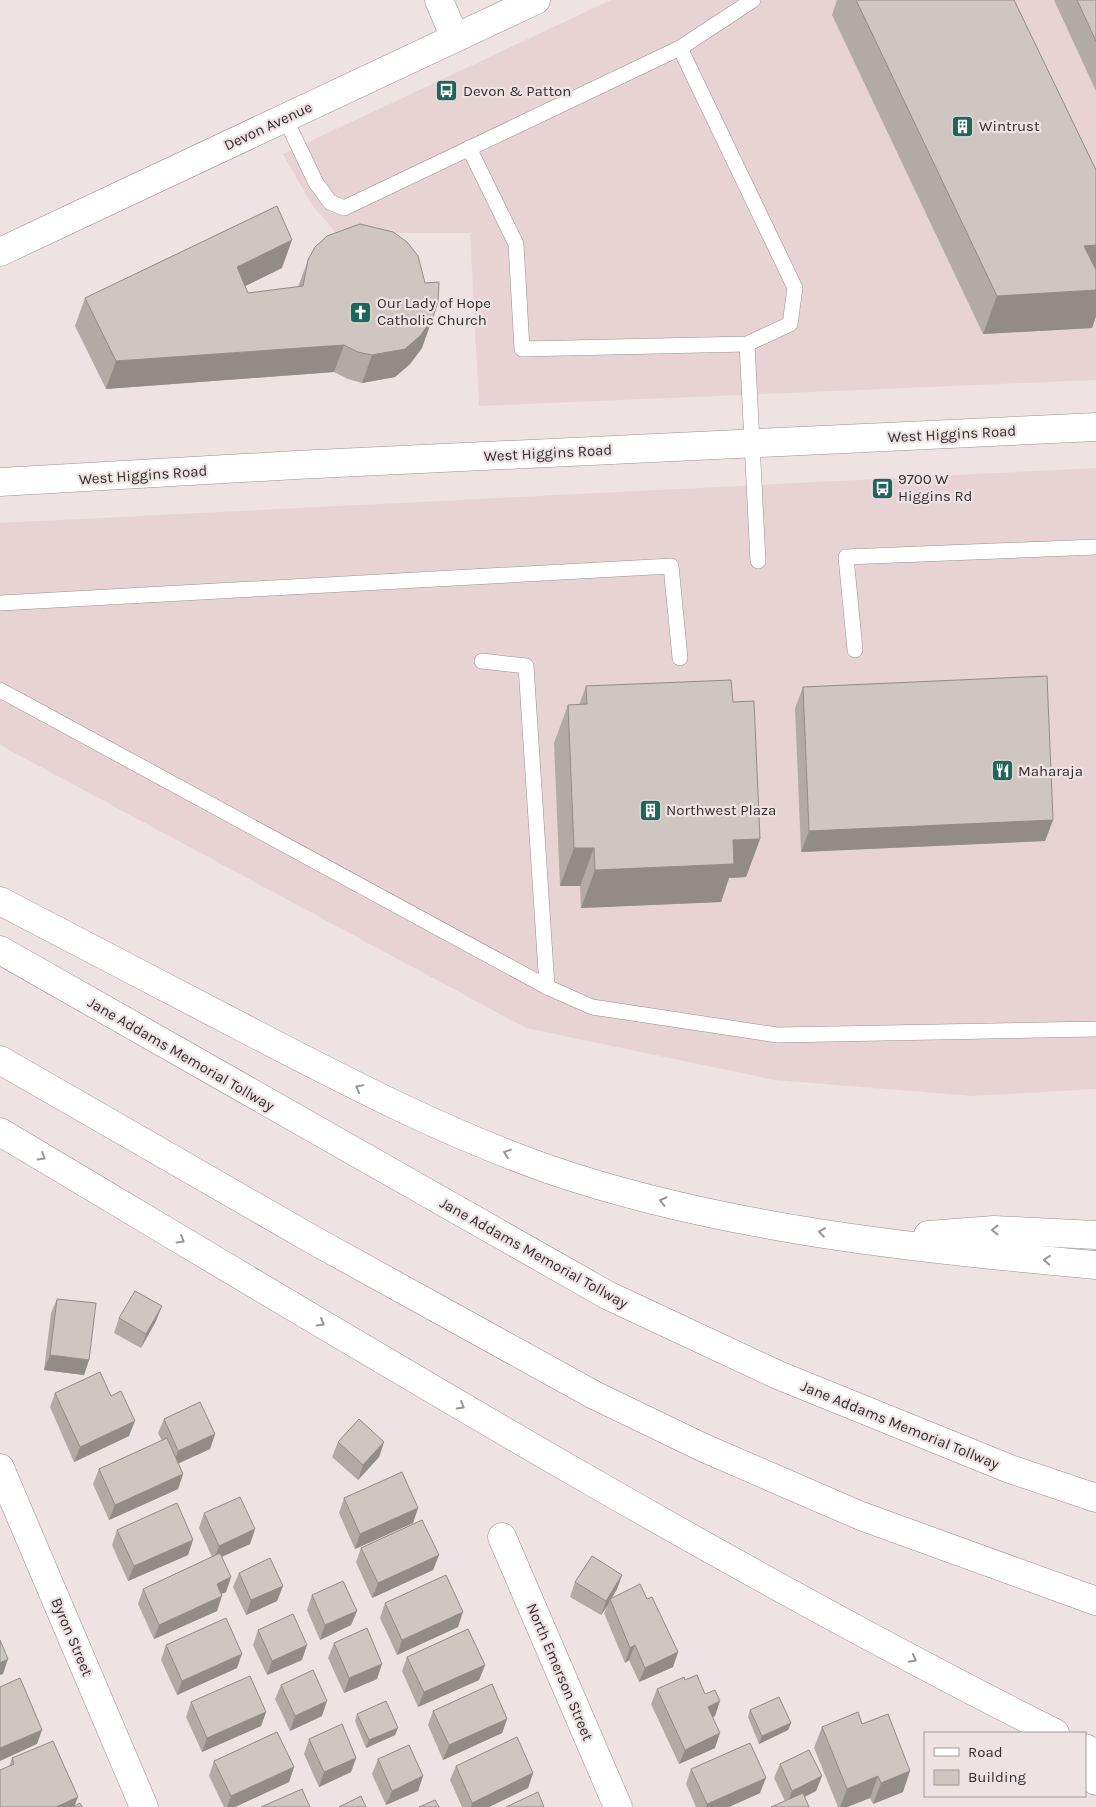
<svg xmlns="http://www.w3.org/2000/svg" width="1096" height="1807" font-family="Karla,sans-serif">
	<style>
		.built { fill: #e8d3d4 }
		.lines { fill: none; stroke-linecap: round; stroke-linejoin: round }
		.service-casing { stroke: #998e8e; stroke-width: 16 }
		.minor-casing { stroke: #998e8e; stroke-width: 29 }
		.secondary-casing { stroke: #998e8e; stroke-width: 29 }
		.primary-casing { stroke: #998e8e; stroke-width: 29 }
		.motorway-casing { stroke: #998e8e; stroke-width: 29 }
		.service { stroke: #fff; stroke-width: 15 }
		.minor { stroke: #fff; stroke-width: 28 }
		.secondary { stroke: #fff; stroke-width: 28 }
		.primary { stroke: #fff; stroke-width: 28 }
		.motorway { stroke: #fff; stroke-width: 28 }
		.wall { fill: #b3aaa6 }
		.shaded-wall { fill: #928b87 }
		.building { fill: #d0c6c1; stroke: #928b87 }
		.oneway { stroke: #989696 }
		.labels { text-anchor: middle; stroke-width: 4.5; stroke-linejoin: round; paint-order: stroke }
		.poi-label { font-size: 15px; fill: #322e2e; stroke: #eee2e2; text-anchor: start }
		.street-label { font-size: 15px; fill: #322e2e; stroke: #eee2e2 }
	</style>
	<rect width="100%" height="100%" fill="#eee2e2"/>
	<g class="built">
		<path d="M611 0H1096V380L479 406 470 233H336L312 205 283 154Z"/>
		<path d="M1096 468V1089L972 1096 775 1080 526 1028 0 745V523Z"/>
	</g>
	<g class="lines">
		<defs>
			<g id="service">
				<path d="M285 118 316 183 330 202 344 208 680 48 753 0"/>
				<path d="M469 148 516 244 522 349 747 344 790 324 795 288 680 48"/>
				<path d="M747 344 758 561"/>
				<path d="M0 603 671 566 680 658"/>
				<path d="M855 650 846 557 1096 547"/>
				<path d="M482 661 526 666 547 987"/>
				<path d="M0 690 547 987 592 1007 777 1035 1096 1029"/>
			</g>
			<g id="minor">
				<path d="M439 0 455 38"/>
				<path d="M0 1468 144 1807"/>
				<path d="M502 1537 618 1807"/>
			</g>
			<path id="secondary" d="M0 252 536 0"/>
			<path id="primary" d="M0 482 296 465 1096 427"/>
			<g id="motorway">
				<path d="M0 901C85 945 170 990 255 1034 351 1084 446 1133 548 1169 719 1228 916 1249 1096 1265"/>
				<path d="M0 950 607 1295 778 1375 1010 1469 1096 1498"/>
				<path d="M0 1060 315 1241 594 1395 704 1448 861 1516 1096 1601"/>
				<path d="M0 1132C348 1339 694 1551 1055 1733"/>
				<path d="M928 1235 994 1230 1096 1235"/>
				<path d="M1085 1748 1096 1754"/>
				<path d="M1085 1773 1096 1781"/>
			</g>
		</defs>
		<use href="#service" class="service-casing"/>
		<use href="#minor" class="minor-casing"/>
		<use href="#secondary" class="secondary-casing"/>
		<use href="#primary" class="primary-casing"/>
		<use href="#motorway" class="motorway-casing"/>
		<use href="#service" class="service"/>
		<use href="#minor" class="minor"/>
		<use href="#secondary" class="secondary"/>
		<use href="#primary" class="primary"/>
		<use href="#motorway" class="motorway"/>
	</g>
	<g class="wall">
		<path d="M837 0H1014L1096 170V316L1092 328 983 334 832 15Z"/>
		<path d="M1054 0H1096V91Z"/>
		<path d="M308 260 422 348 410 364 395 377 362 383 348 379 334 372 106 389 75 326 85 298 282 268 245 286 248 293 298 287Z"/>
		<path d="M586 686 733 702 760 839 746 877 729 878 721 902 581 908 580 886H560L554 743 568 705H579Z"/>
		<path d="M803 687 1053 820 1045 841 801 852 795 708Z"/>
		<path d="M57 1299 89 1360 84 1375 44 1370 51 1313Z"/>
		<path d="M119 1318 156 1321 141 1348 114 1333Z"/>
		<path d="M55 1393 129 1436 74 1462 50 1407Z"/>
		<path d="M164 1419 215 1434 210 1449 178 1463 183 1474 178 1489 109 1520 93 1484 99 1469 162 1441 158 1433Z"/>
		<path d="M338 1442H384L379 1457 358 1480 332 1457Z"/>
		<path d="M344 1498 418 1508 413 1523 355 1549 339 1513Z"/>
		<path d="M204 1513 255 1529 250 1544 222 1557 231 1577 226 1592 221 1594 217 1611 154 1639 138 1604 143 1589 212 1557 199 1528Z"/>
		<path d="M117 1530 193 1540 188 1555 128 1581 112 1545Z"/>
		<path d="M361 1548 439 1555 433 1570 372 1598 356 1562Z"/>
		<path d="M239 1573 283 1586 277 1601 246 1615 233 1587Z"/>
		<path d="M622 1575 617 1589 612 1598 647 1599 678 1652 673 1667 639 1682 629 1660 625 1663 604 1613 608 1605 601 1615 570 1597 575 1582Z"/>
		<path d="M312 1595 357 1611 351 1625 320 1640 307 1610Z"/>
		<path d="M385 1603 458 1627 397 1655 380 1618Z"/>
		<path d="M258 1630 302 1660 267 1675 253 1645Z"/>
		<path d="M334 1643 377 1679 344 1693 328 1658Z"/>
		<path d="M166 1645 237 1668 177 1695 161 1660Z"/>
		<path d="M407 1657 485 1665 479 1680 418 1707 402 1671Z"/>
		<path d="M281 1685 322 1716 290 1731 275 1699Z"/>
		<path d="M657 1689 715 1716 713 1717 715 1748 679 1764 651 1704Z"/>
		<path d="M191 1702 266 1712 261 1726 202 1752 186 1717Z"/>
		<path d="M750 1710 791 1723 788 1730 759 1744 748 1717Z"/>
		<path d="M433 1711 507 1719 502 1733 443 1760 428 1725Z"/>
		<path d="M357 1714 395 1735 366 1748 355 1721Z"/>
		<path d="M862 1724 903 1792 873 1804 870 1798 847 1807H838L814 1748 822 1727Z"/>
		<path d="M309 1739 356 1758 351 1772 319 1787 304 1754Z"/>
		<path d="M12 1758 75 1806 0 1807 9 1767Z"/>
		<path d="M378 1759 423 1776 418 1791 386 1805 372 1774Z"/>
		<path d="M214 1761 294 1767 289 1782 235 1807H224L209 1776Z"/>
		<path d="M780 1764 822 1776 816 1791 805 1797 785 1801 774 1778Z"/>
		<path d="M456 1766 533 1773 528 1788 489 1807H462L450 1780Z"/>
		<path d="M691 1769 760 1793 729 1807H696L686 1784Z"/>
	</g>
	<g class="shaded-wall">
		<path d="M292 240 282 268 227 295 237 267Z"/>
		<path d="M1096 245V281L1084 246Z"/>
		<path d="M1096 290V316L1092 328 983 334 997 296Z"/>
		<path d="M432 320 422 348 410 364 395 377 362 383 372 355Z"/>
		<path d="M344 345 334 372 106 389 116 361Z"/>
		<path d="M1053 820 1045 841 801 852 809 831Z"/>
		<path d="M760 839 746 877 729 878 721 902 581 908 595 870 733 840Z"/>
		<path d="M574 848H594L580 886H560Z"/>
		<path d="M162 1306 156 1321 141 1348 146 1334Z"/>
		<path d="M50 1355 89 1360 84 1375 44 1370Z"/>
		<path d="M135 1421 129 1436 74 1462 80 1447Z"/>
		<path d="M215 1434 210 1449 173 1466 178 1451Z"/>
		<path d="M384 1442 379 1457 358 1480 363 1465Z"/>
		<path d="M183 1474 178 1489 109 1520 115 1505Z"/>
		<path d="M418 1508 413 1523 355 1549 360 1534Z"/>
		<path d="M255 1529 250 1544 214 1560 219 1546Z"/>
		<path d="M193 1540 188 1555 128 1581 134 1566Z"/>
		<path d="M439 1555 433 1570 372 1598 378 1583Z"/>
		<path d="M622 1575 617 1589 610 1600V1599L608 1605 601 1615 606 1601Z"/>
		<path d="M231 1577 226 1592 211 1598 217 1584Z"/>
		<path d="M283 1586 277 1601 246 1615 251 1600Z"/>
		<path d="M222 1596 217 1611 154 1639 159 1625Z"/>
		<path d="M357 1611 351 1625 320 1640 325 1625Z"/>
		<path d="M463 1612 458 1627 397 1655 402 1640Z"/>
		<path d="M307 1645 302 1660 267 1675 272 1661Z"/>
		<path d="M635 1645 629 1660 625 1663 630 1648Z"/>
		<path d="M678 1652 673 1667 639 1682 645 1668Z"/>
		<path d="M242 1654 237 1668 177 1695 182 1681Z"/>
		<path d="M8 1659 3 1674 0 1675V1663Z"/>
		<path d="M382 1664 377 1679 344 1693 349 1678Z"/>
		<path d="M485 1665 479 1680 418 1707 424 1692Z"/>
		<path d="M327 1701 322 1716 290 1731 295 1716Z"/>
		<path d="M720 1701 715 1716 703 1722 708 1707Z"/>
		<path d="M266 1712 261 1726 202 1752 207 1738Z"/>
		<path d="M507 1719 502 1733 443 1760 449 1745Z"/>
		<path d="M791 1723 788 1730 759 1744 762 1736Z"/>
		<path d="M398 1728 395 1735 366 1748 369 1740Z"/>
		<path d="M42 1730 37 1744 0 1761V1748Z"/>
		<path d="M720 1733 715 1748 679 1764 685 1750Z"/>
		<path d="M356 1758 351 1772 319 1787 324 1772Z"/>
		<path d="M294 1767 289 1782 235 1807H227L231 1796Z"/>
		<path d="M910 1771 903 1792 873 1804 881 1783Z"/>
		<path d="M533 1773 528 1788 489 1807H471L472 1803Z"/>
		<path d="M423 1776 418 1791 386 1805 392 1791Z"/>
		<path d="M822 1776 816 1791 787 1805 792 1791Z"/>
		<path d="M878 1776 870 1798 847 1807H840L847 1789Z"/>
		<path d="M766 1778 760 1793 729 1807H706L707 1804Z"/>
		<path d="M78 1797 74 1807H56Z"/>
	</g>
	<g class="building">
		<path d="M856 0H1014L1096 170V245L1084 246 1096 270V290L997 296Z"/>
		<path d="M1077 0H1096V41Z"/>
		<path d="M277 206 292 240 237 267 248 293 303 286 308 260 315 247 327 236 360 224 393 232 407 242 418 256 425 283 439 282 438 302 432 320 420 336 405 349 372 355 358 352 344 345 116 361 85 298Z"/>
		<path d="M1047 676 1053 820 809 831 803 687Z"/>
		<path d="M731 680 733 702 754 701 760 839 733 840 734 864 595 870 594 848H574L568 705 587 704 586 686Z"/>
		<path d="M135 1291 162 1306 146 1334 119 1318Z"/>
		<path d="M57 1299 96 1303 89 1360 50 1355Z"/>
		<path d="M100 1372 111 1396 121 1391 135 1421 80 1447 55 1393Z"/>
		<path d="M200 1402 215 1434 178 1451 164 1419Z"/>
		<path d="M359 1419 384 1442 363 1465 338 1442Z"/>
		<path d="M167 1438 183 1474 115 1505 99 1469Z"/>
		<path d="M402 1472 418 1508 360 1534 344 1498Z"/>
		<path d="M240 1497 255 1529 219 1546 204 1513Z"/>
		<path d="M177 1503 193 1540 134 1566 117 1530Z"/>
		<path d="M422 1520 439 1555 378 1583 361 1548Z"/>
		<path d="M220 1553 231 1577 217 1584 222 1596 159 1625 143 1589Z"/>
		<path d="M592 1556 622 1575 606 1601 575 1582Z"/>
		<path d="M270 1558 283 1586 251 1600 239 1573Z"/>
		<path d="M446 1575 463 1612 402 1640 385 1603Z"/>
		<path d="M343 1581 357 1611 325 1625 312 1595Z"/>
		<path d="M640 1584 647 1599 652 1597 678 1652 645 1668 635 1645 630 1648 610 1599Z"/>
		<path d="M293 1614 307 1645 272 1661 258 1630Z"/>
		<path d="M226 1618 242 1654 182 1681 166 1645Z"/>
		<path d="M367 1628 382 1664 349 1678 334 1643Z"/>
		<path d="M468 1629 485 1665 424 1692 407 1657Z"/>
		<path d="M0 1640 8 1659 0 1663Z"/>
		<path d="M313 1670 327 1701 295 1716 281 1685Z"/>
		<path d="M697 1675 705 1694 715 1690 720 1701 708 1707 720 1733 685 1750 657 1689 684 1677 685 1680Z"/>
		<path d="M250 1676 266 1712 207 1738 191 1702Z"/>
		<path d="M20 1678 42 1730 0 1748V1687Z"/>
		<path d="M492 1684 507 1719 449 1745 433 1711Z"/>
		<path d="M779 1697 791 1723 762 1736 750 1710Z"/>
		<path d="M386 1701 398 1728 369 1740 357 1714Z"/>
		<path d="M858 1712 862 1724 888 1714 910 1771 881 1783 878 1776 847 1789 822 1727Z"/>
		<path d="M342 1724 356 1758 324 1772 309 1739Z"/>
		<path d="M277 1732 294 1767 231 1796 214 1761Z"/>
		<path d="M517 1737 533 1773 472 1803 456 1766Z"/>
		<path d="M53 1741 78 1797 56 1807H0V1770L14 1764 12 1758Z"/>
		<path d="M750 1743 766 1778 707 1804 691 1769Z"/>
		<path d="M409 1745 423 1776 392 1791 378 1759Z"/>
		<path d="M809 1750 822 1776 792 1791 780 1764Z"/>
		<path d="M302 1789 310 1807H261Z"/>
		<path d="M538 1792 544 1807H506Z"/>
		<path d="M803 1793 809 1807H771Z"/>
		<path d="M361 1796 366 1807H339Z"/>
		<path d="M435 1800 439 1807H419Z"/>
		<path d="M80 1803 82 1807H72Z"/>
	</g>
	<defs><path id="oneway-chevron" d="M-2-3.5L2.5 0L-2 3.5" fill="none" stroke-width="1.6" stroke-linecap="round" stroke-linejoin="round" transform="scale(1.25)"/></defs>
	<g class="oneway">
		<use href="#oneway-chevron" transform="translate(359 1088) rotate(-152)"/>
		<use href="#oneway-chevron" transform="translate(507 1153) rotate(-159)"/>
		<use href="#oneway-chevron" transform="translate(42 1157) rotate(31)"/>
		<use href="#oneway-chevron" transform="translate(663 1201) rotate(-166)"/>
		<use href="#oneway-chevron" transform="translate(995 1230) rotate(180)"/>
		<use href="#oneway-chevron" transform="translate(822 1232) rotate(-172)"/>
		<use href="#oneway-chevron" transform="translate(181 1240) rotate(31)"/>
		<use href="#oneway-chevron" transform="translate(1047 1260) rotate(-175)"/>
		<use href="#oneway-chevron" transform="translate(321 1323) rotate(31)"/>
		<use href="#oneway-chevron" transform="translate(461 1406) rotate(31)"/>
		<use href="#oneway-chevron" transform="translate(913 1659) rotate(28)"/>
	</g>
	<defs>
		<symbol id="bus-square" viewBox="-11 -11 22 22"><rect x="-9" y="-9" width="18" height="18" rx="4" fill="#1e655a" stroke="#eee2e2"/><path d="M-5-6H5V4H4V6H2V4H-2V6H-4V4H-5ZM-3.5-4V0h7V-4ZM-3.5 1.2v1.5H-2V1.2ZM2 1.2v1.5H3.5V1.2Z" fill="#fff"/></symbol>
		<symbol id="building-square" viewBox="-11 -11 22 22"><rect x="-9" y="-9" width="18" height="18" rx="4" fill="#1e655a" stroke="#eee2e2"/><path d="M-4-6H4V6H1V3H-1V6H-4ZM-2.5-4.3h1.7v1.8h-1.7ZM.8-4.3h1.7v1.8H.8ZM-2.5-1h1.7V.8h-1.7ZM.8-1h1.7V.8H.8Z" fill="#fff"/></symbol>
		<symbol id="church-square" viewBox="-11 -11 22 22"><rect x="-9" y="-9" width="18" height="18" rx="4" fill="#1e655a" stroke="#eee2e2"/><path d="M-1.2-6h2.4v3.5h3.3v2.4h-3.3V6h-2.4V-.1h-3.3v-2.4h3.3Z" fill="#fff"/></symbol>
		<symbol id="restaurant-square" viewBox="-11 -11 22 22"><rect x="-9" y="-9" width="18" height="18" rx="4" fill="#1e655a" stroke="#eee2e2"/><path d="M-5-6h1v4h1v-4h1v4h1v-4h1v5L-1.5 .5V6h-2V.5L-5-1ZM5-6V6H3V1.5H1.5Q1.5-4 5-6Z" fill="#fff"/></symbol>
	</defs>
	<g fill-rule="evenodd">
		<use href="#bus-square" x="434" y="78" width="25" height="25"/>
		<use href="#building-square" x="950" y="114" width="25" height="25"/>
		<use href="#church-square" x="348" y="300" width="25" height="25"/>
		<use href="#bus-square" x="870" y="476" width="25" height="25"/>
		<use href="#restaurant-square" x="990" y="758" width="25" height="25"/>
		<use href="#building-square" x="638" y="798" width="25" height="25"/>
	</g>
	<g class="labels">
		<g class="poi-label">
			<text x="463" y="96">Devon &amp; Patton</text>
			<text x="979" y="131">Wintrust</text>
			<text x="377" y="308">Our Lady of Hope<tspan x="377" dy="17">Catholic Church</tspan></text>
			<text x="898" y="484">9700 W<tspan x="898" dy="17">Higgins Rd</tspan></text>
			<text x="1018" y="776">Maharaja</text>
			<text x="666" y="815">Northwest Plaza</text>
		</g>
		<g class="street-label">
			<text transform="translate(268 126) rotate(-25)" y="5">Devon Avenue</text>
			<text transform="translate(952 434) rotate(-3)" y="5">West Higgins Road</text>
			<text transform="translate(548 453) rotate(-3)" y="5">West Higgins Road</text>
			<text transform="translate(143 475) rotate(-4)" y="5">West Higgins Road</text>
			<text transform="translate(181 1054) rotate(30)" y="5">Jane Addams Memorial Tollway</text>
			<text transform="translate(534 1253) rotate(29)" y="5">Jane Addams Memorial Tollway</text>
			<text transform="translate(900 1425) rotate(22)" y="5">Jane Addams Memorial Tollway</text>
			<text transform="translate(72 1637) rotate(67)" y="5">Byron Street</text>
			<text transform="translate(560 1672) rotate(67)" y="5">North Emerson Street</text>
		</g>
	</g>
	<rect x="924" y="1732" width="162" height="65" fill="#eee2e2" stroke="#a39a9a"/>
	<rect x="934" y="1748" width="25" height="8" fill="#ffffff" stroke="#a39a9a"/>
	<text x="968" y="1757" font-size="15" fill="#322e2e">Road</text>
	<rect x="934" y="1770" width="25" height="15" fill="#d0c6c1" stroke="#a39a9a"/>
	<text x="968" y="1782" font-size="15" fill="#322e2e">Building</text>
</svg>
